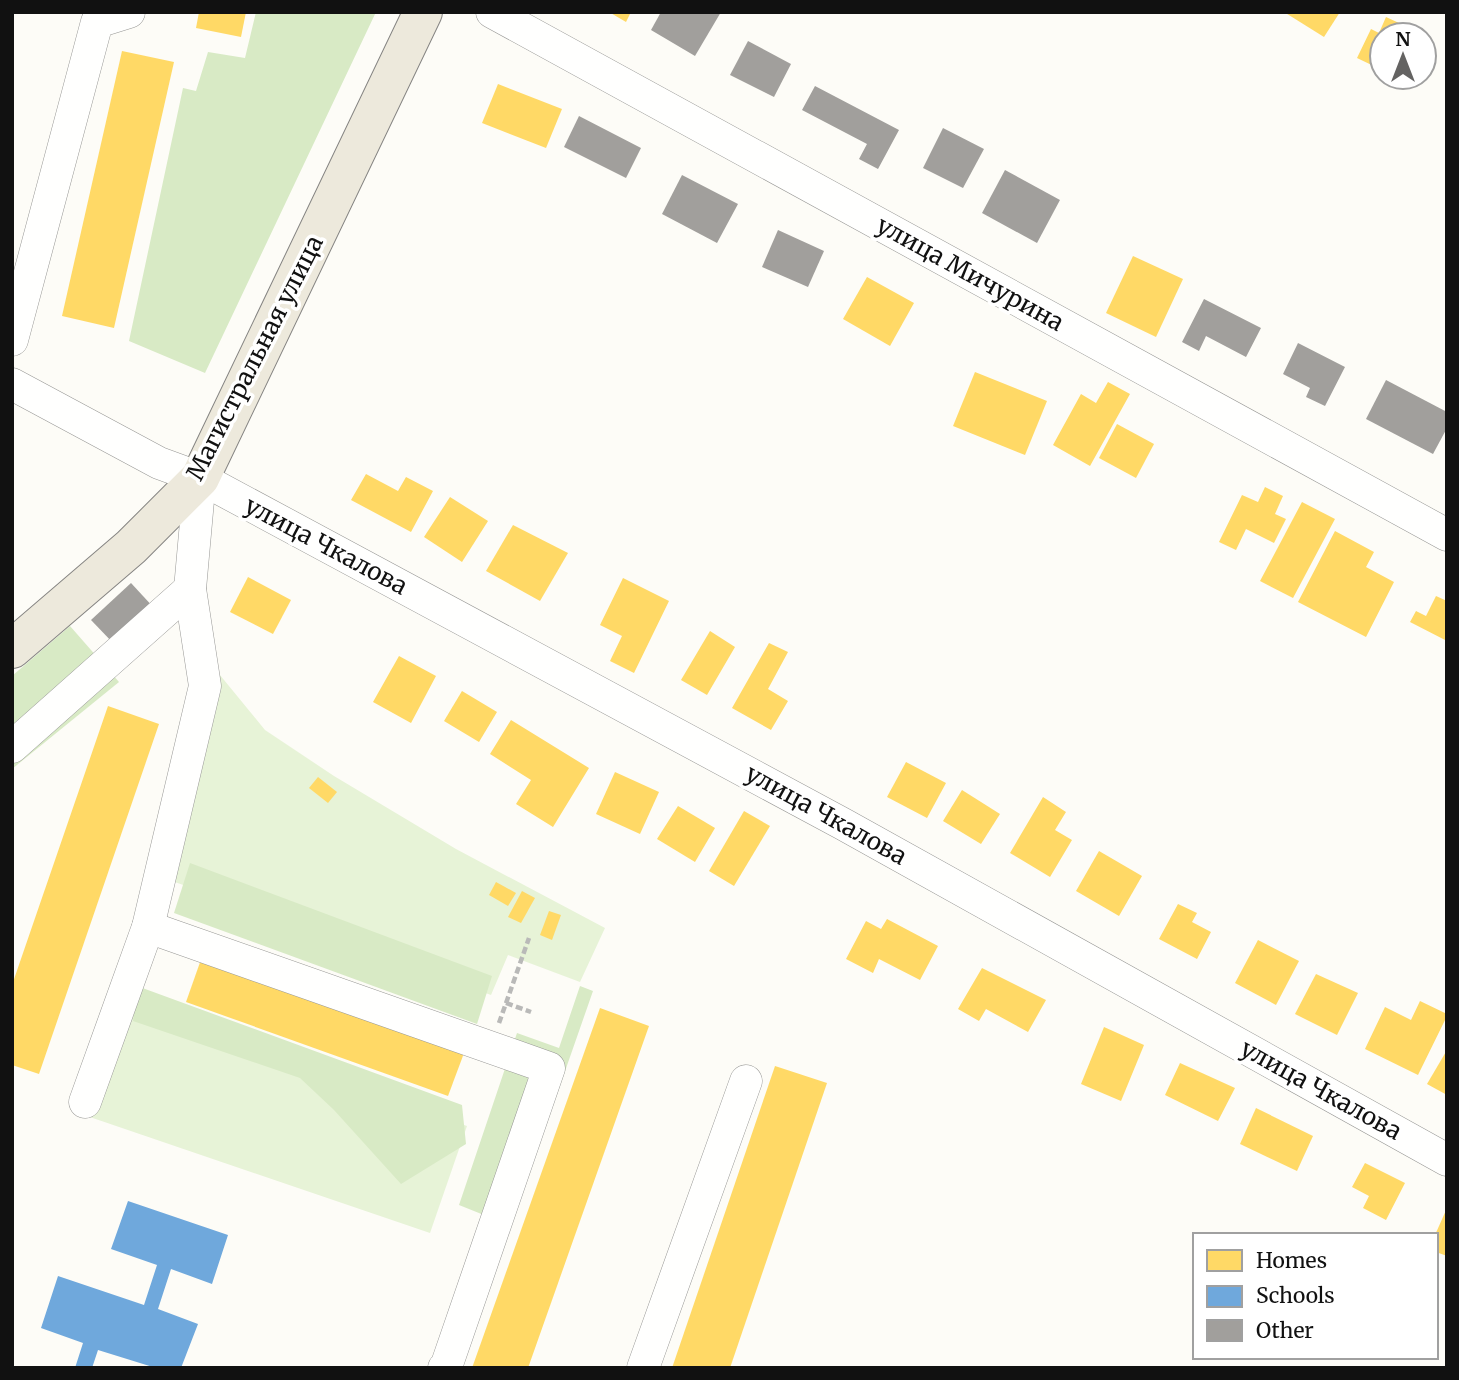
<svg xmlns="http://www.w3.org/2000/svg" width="1459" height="1380" font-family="Merriweather,serif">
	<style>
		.green { fill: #e7f3d7 }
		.forest { fill: #d8eac5 }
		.homes { fill: #ffd966 }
		.schools { fill: #6fa8dc }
		.building { fill: #a19f9c }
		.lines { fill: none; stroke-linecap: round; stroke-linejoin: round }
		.minor-casing { stroke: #979795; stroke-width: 33 }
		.major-casing { stroke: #858482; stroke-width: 40 }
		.path { stroke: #b9b9b8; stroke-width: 4.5; stroke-dasharray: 7 3.5; stroke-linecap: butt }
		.minor { stroke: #fffffe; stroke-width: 32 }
		.major { stroke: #ede9dc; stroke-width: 38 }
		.labels { text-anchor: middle; stroke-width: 7; stroke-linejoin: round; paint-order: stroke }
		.street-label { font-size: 24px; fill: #111; stroke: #fff }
	</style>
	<rect width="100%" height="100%" fill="#fdfcf7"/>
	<g class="green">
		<path d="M206 658 265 730 334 776 456 849 605 928 580 982 508 955 491 995 172 881Z"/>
		<path d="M117 1006 467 1126 430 1233 81 1114Z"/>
	</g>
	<g class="forest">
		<path d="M256 12H376L205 373 129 341 183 88 196 91 208 52 245 58Z"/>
		<path d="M70 626 119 682 12 769V676Z"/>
		<path d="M190 863 492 976 477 1024 174 913Z"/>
		<path d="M137 986 462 1105 466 1144 401 1184 334 1110 300 1078 133 1021Z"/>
		<path d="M580 986 593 991 511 1226 459 1205 517 1033 559 1048Z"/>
	</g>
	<g class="homes">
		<path d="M199 12H246L241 37 196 28Z"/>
		<path d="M609 12H631L626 22Z"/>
		<path d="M1284 12H1340L1324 37Z"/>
		<path d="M1386 17 1399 23 1396 30 1407 35H1382V70L1357 58 1371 29 1379 33Z"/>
		<path d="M122 51 174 62 114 328 62 316Z"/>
		<path d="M498 84 562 109 546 148 482 123Z"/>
		<path d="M1133 256 1183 279 1156 337 1106 313Z"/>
		<path d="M867 277 914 303 890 346 843 319Z"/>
		<path d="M975 372 1047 401 1025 455 953 426Z"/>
		<path d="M1108 382 1130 394 1090 466 1053 445 1081 394 1096 403Z"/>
		<path d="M1117 424 1154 444 1136 478 1099 458Z"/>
		<path d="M366 474 398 491 406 477 433 491 411 532 351 500Z"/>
		<path d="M1265 487 1283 496 1275 514 1286 519 1274 543 1246 529 1236 550 1219 542 1242 495 1258 502Z"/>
		<path d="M450 497 488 521 462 562 424 537Z"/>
		<path d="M1302 502 1335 519 1293 598 1260 581Z"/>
		<path d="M513 525 568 553 540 601 486 571Z"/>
		<path d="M1335 531 1374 552 1366 567 1394 582 1366 637 1298 602Z"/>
		<path d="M248 577 291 600 273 634 230 612Z"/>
		<path d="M623 578 669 601 634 673 610 661 622 636 600 625Z"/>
		<path d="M1436 596 1447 601V641L1410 622 1416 611 1426 616Z"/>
		<path d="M710 631 735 647 707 695 681 680Z"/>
		<path d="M769 643 788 652 768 689 788 701 771 730 732 708Z"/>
		<path d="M399 656 436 676 411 723 373 702Z"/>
		<path d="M462 691 497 712 479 742 444 721Z"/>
		<path d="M108 706 159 724 39 1074 12 1065V985Z"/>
		<path d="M511 720 589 768 553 827 516 804 531 780 490 754Z"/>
		<path d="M906 762 946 783 927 818 887 797Z"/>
		<path d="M615 772 659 792 640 834 596 814Z"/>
		<path d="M318 777 337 792 328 803 309 788Z"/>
		<path d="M962 790 1000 814 981 844 943 821Z"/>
		<path d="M1043 797 1066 812 1055 830 1072 840 1050 877 1010 853Z"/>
		<path d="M678 806 715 828 695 862 657 839Z"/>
		<path d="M744 811 770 826 734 886 709 871Z"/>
		<path d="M1099 851 1142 876 1119 916 1076 891Z"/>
		<path d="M496 882 516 893 508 906 489 895Z"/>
		<path d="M522 891 535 898 521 923 508 917Z"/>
		<path d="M1178 904 1197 913 1192 922 1211 932 1197 959 1159 939Z"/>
		<path d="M549 911 561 915 552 940 540 935Z"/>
		<path d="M887 919 938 946 920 980 879 959 873 973 846 959 866 921 881 929Z"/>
		<path d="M1258 940 1299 961 1276 1005 1235 983Z"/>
		<path d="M204 951 467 1045 448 1096 186 1002Z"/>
		<path d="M982 968 1046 1000 1028 1032 986 1009 979 1021 958 1009Z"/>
		<path d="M1316 974 1358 993 1337 1035 1295 1014Z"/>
		<path d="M1420 1001 1447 1014V1016L1418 1075 1365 1049 1385 1007 1411 1020Z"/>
		<path d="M600 1008 649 1026 528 1368H472Z"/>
		<path d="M1104 1027 1144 1045 1121 1101 1081 1084Z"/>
		<path d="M1447 1050V1095L1427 1084Z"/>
		<path d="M1180 1063 1235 1088 1218 1121 1165 1095Z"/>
		<path d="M775 1066 827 1083 730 1368H672Z"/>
		<path d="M1256 1108 1313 1136 1297 1171 1240 1144Z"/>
		<path d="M1365 1163 1405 1183 1386 1220 1363 1208 1369 1196 1352 1187Z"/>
		<path d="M1447 1208V1256L1436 1252V1235H1435Z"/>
	</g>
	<path class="schools" d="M128 1201 228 1235 212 1284 171 1269 158 1309 198 1324 181 1368H156L98 1350 92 1368H75L83 1343 41 1328 58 1276 144 1305 157 1265 111 1249Z"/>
	<g class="building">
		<path d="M661 12H721L695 56 651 30Z"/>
		<path d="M748 41 791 64 774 97 730 75Z"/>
		<path d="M815 86 899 130 878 169 859 159 867 144 802 110Z"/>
		<path d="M579 116 641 148 626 178 564 147Z"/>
		<path d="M943 128 984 149 963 188 923 168Z"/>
		<path d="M1005 170 1060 200 1037 243 982 213Z"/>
		<path d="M682 175 738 204 717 243 662 214Z"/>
		<path d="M778 230 824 251 808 287 762 267Z"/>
		<path d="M1204 299 1261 328 1246 357 1206 336 1199 351 1182 342Z"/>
		<path d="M1298 343 1345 367 1325 406 1306 397 1310 388 1283 374Z"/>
		<path d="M1386 380 1447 412V428L1433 454 1366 419Z"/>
		<path d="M131 583 155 609 115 645 91 620Z"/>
	</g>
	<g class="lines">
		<defs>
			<g id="minor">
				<path d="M492 12 1447 535"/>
				<path d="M12 340 97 22 129 12"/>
				<path d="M12 384 159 463 200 478 843 824 1447 1160"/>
				<path d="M12 747 190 589"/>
				<path d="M148 927 549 1068 446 1367 444 1368"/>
				<path d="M85 1102 148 927 205 686 190 589 200 478"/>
				<path d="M643 1368 746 1081"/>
			</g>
			<path id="major" d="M12 649 131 547 200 478 423 12"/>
		</defs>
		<use href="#minor" class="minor-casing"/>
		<use href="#major" class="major-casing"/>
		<g class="path">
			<path d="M506 1003 531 1012"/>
			<path d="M499 1023 529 938"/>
		</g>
		<use href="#minor" class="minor"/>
		<use href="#major" class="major"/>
	</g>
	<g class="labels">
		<g class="street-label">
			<text transform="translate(970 274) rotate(29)" y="8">улица Мичурина</text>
			<text transform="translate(255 358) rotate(-63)" y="8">Магистральная улица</text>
			<text transform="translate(326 546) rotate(28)" y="8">улица Чкалова</text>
			<text transform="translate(826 815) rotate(29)" y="8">улица Чкалова</text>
			<text transform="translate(1321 1090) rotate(29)" y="8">улица Чкалова</text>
		</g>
	</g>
	<rect width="1459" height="1380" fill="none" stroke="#111111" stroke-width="28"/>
	<rect x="1193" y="1233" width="245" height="126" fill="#ffffff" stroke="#a0a0a0" stroke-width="2"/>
	<rect x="1207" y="1250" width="35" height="21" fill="#ffd966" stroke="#a0a0a0" stroke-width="2"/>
	<text x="1256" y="1268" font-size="21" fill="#111111">Homes</text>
	<rect x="1207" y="1286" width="35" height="21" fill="#6fa8dc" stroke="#a0a0a0" stroke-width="2"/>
	<text x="1256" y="1303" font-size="21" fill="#111111">Schools</text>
	<rect x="1207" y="1320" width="35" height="21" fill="#a19f9c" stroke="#a0a0a0" stroke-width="2"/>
	<text x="1256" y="1338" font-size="21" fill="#111111">Other</text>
	<g transform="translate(1403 56)"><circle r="33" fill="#ffffff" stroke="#a0a0a0" stroke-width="2"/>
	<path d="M0-5L12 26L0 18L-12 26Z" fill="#646362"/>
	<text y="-10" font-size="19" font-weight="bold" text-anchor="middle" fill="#111111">N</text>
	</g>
</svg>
